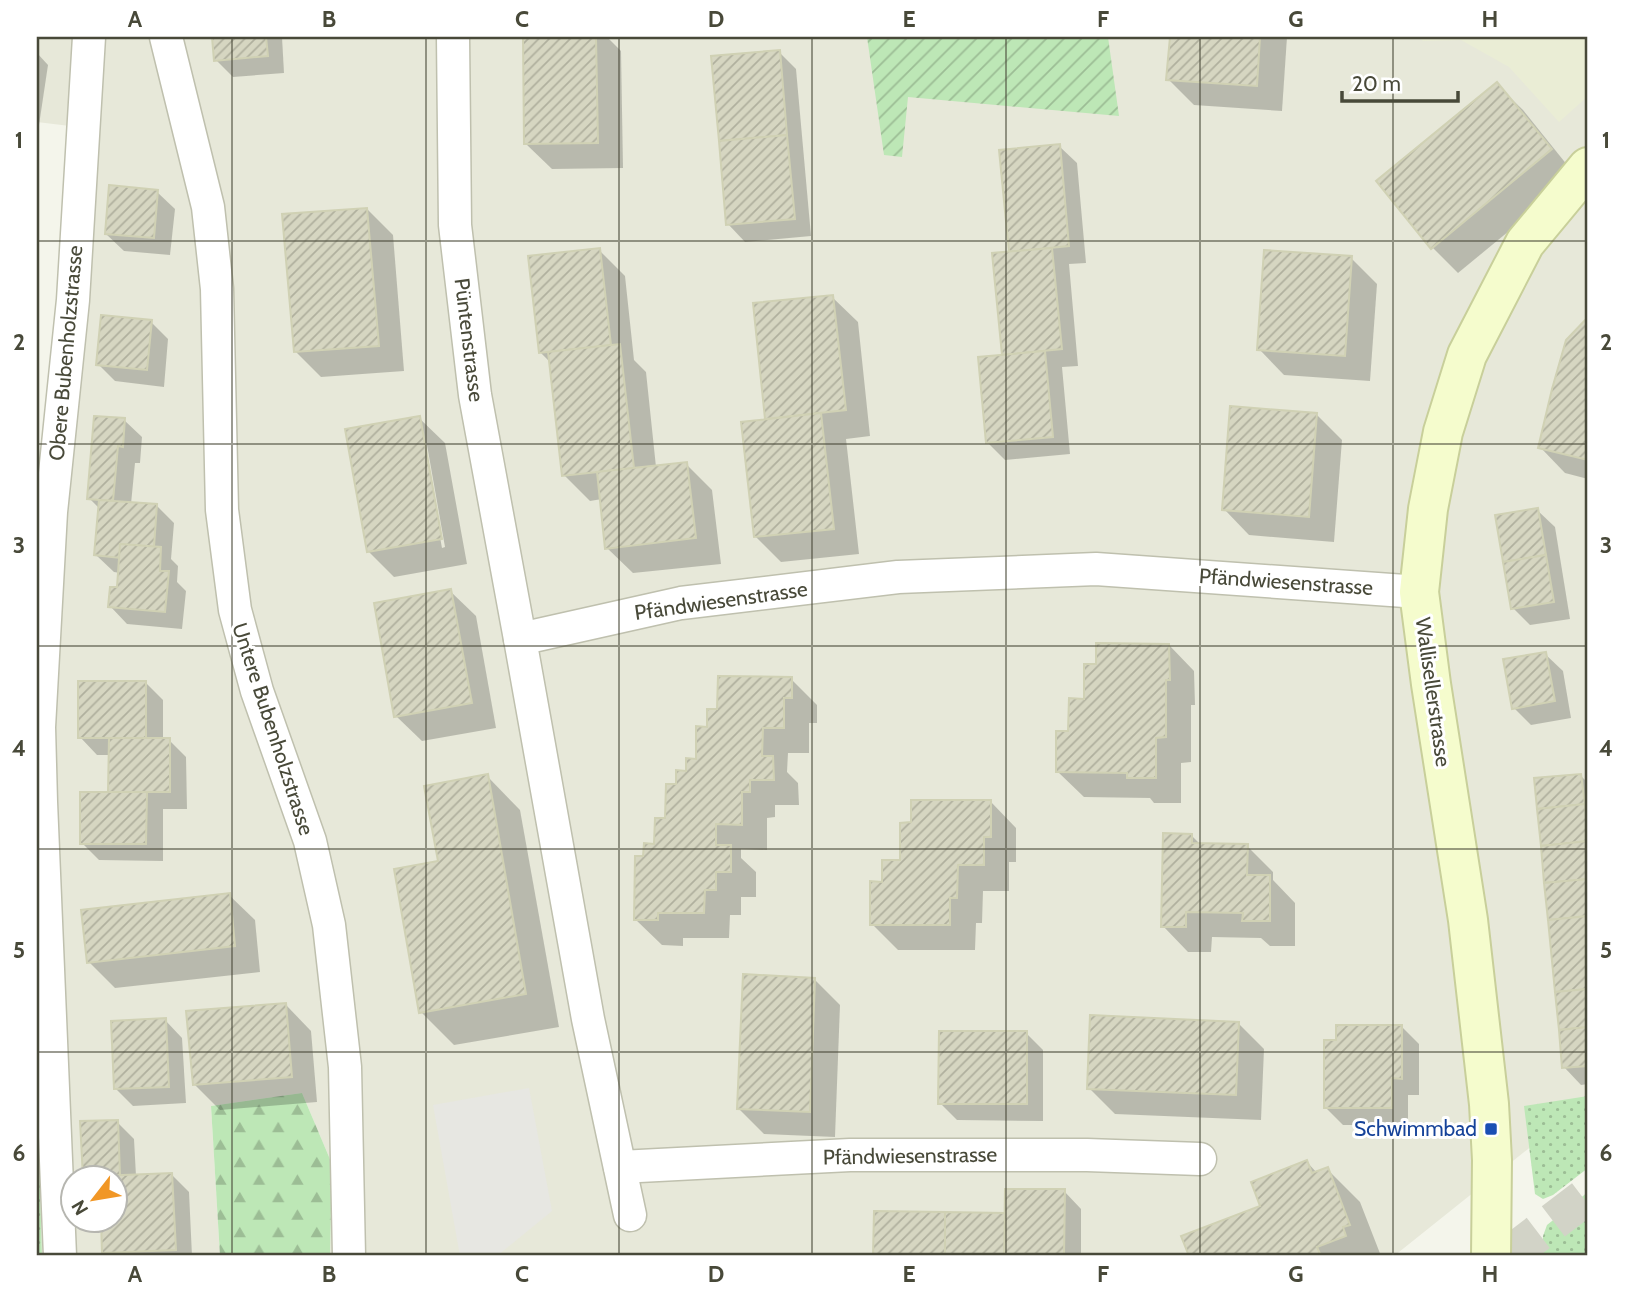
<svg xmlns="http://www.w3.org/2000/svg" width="1625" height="1293" font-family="Cabin,sans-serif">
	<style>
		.residential { fill: #e7e8d9; fill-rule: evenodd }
		.education { fill: #eaedd5 }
		.grass { fill: url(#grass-dots) }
		.forest { fill: url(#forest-firs) }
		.garden { fill: url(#garden-furrows) }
		.parking { fill: #e7e7e2 }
		.shadow { fill: #0003; fill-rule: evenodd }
		.building { fill: url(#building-hatch); stroke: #d0d1b4; stroke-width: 2 }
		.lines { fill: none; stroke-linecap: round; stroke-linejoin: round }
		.motorway-tunnel { stroke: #d2d3c7; stroke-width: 38; stroke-dasharray: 38 19; stroke-linecap: butt }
		.minor-casing { stroke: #bfc0ae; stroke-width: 35 }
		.secondary-casing { stroke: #c8cf9a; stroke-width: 42 }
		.minor { stroke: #fff; stroke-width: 32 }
		.secondary { stroke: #f5fccd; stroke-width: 38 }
		.grid { fill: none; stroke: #484939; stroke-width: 2; stroke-opacity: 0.55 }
		.transit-dot { fill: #1a4fb4; stroke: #fff; stroke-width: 2.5 }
		.labels { text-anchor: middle; stroke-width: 6; stroke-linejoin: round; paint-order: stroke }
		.street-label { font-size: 21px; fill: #484939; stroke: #fff }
		.transit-label { font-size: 21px; fill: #164399; stroke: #fff; text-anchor: end }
		.neatline { fill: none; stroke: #484939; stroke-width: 2.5 }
		.grid-label { font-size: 23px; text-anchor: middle; font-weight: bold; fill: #484939 }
	</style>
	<defs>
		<pattern id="grass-dots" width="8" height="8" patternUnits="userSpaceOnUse" patternTransform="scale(1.75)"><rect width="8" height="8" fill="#bde7b6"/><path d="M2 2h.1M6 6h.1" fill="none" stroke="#9cbd95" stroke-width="1.8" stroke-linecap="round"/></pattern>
		<pattern id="forest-firs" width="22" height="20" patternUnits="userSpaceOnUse" patternTransform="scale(1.75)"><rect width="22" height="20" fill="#bde7b6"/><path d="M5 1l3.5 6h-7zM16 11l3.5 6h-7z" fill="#9cbd95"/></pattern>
		<pattern id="garden-furrows" width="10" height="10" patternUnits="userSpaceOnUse" patternTransform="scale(1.75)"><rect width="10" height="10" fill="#bde7b6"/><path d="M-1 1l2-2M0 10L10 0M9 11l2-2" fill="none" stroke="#9cbd95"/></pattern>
		<pattern id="building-hatch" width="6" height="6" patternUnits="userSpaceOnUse" patternTransform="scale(1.75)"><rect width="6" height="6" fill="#d6d6c1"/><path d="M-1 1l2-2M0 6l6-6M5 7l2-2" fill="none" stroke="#b0b09e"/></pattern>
	</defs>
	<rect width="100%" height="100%" fill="#f4f5eb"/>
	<path class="residential" d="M37 37H1588V1101L1394 1256H330L332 1164 302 1093 211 1106 220 1256H64L37 747 78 127 37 122ZM74 1178H116V1220H74Z"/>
	<path class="education" d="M1419 37H1588V96L1559 122 1509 67 1461 40 1423 41Z"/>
	<g class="grass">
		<path d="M37 1082 42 1256H37Z"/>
		<path d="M1588 1096V1168L1553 1195 1543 1199 1535 1194 1524 1106Z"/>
		<path d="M1588 1192V1256H1542L1543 1236 1547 1225Z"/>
	</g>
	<path class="forest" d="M302 1093 332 1164 330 1256H220L211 1106Z"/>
	<path class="garden" d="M867 37H1108L1119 116 908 97 902 157 884 155Z"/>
	<path class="parking" d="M529 1088 552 1211 497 1256H460L433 1105Z"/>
	<g class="shadow">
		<path d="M214 37H282L284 73 233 77 216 60Z"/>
		<path d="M524 37H607L621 51 623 168 552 169 526 144Z"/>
		<path d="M1172 37H1287L1282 111 1194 105 1168 79Z"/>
		<path d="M779 52 796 69 811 236 745 242 728 224Z"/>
		<path d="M37 53 48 65 39 125 37 124Z"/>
		<path d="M1497 85 1523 110 1576 176 1458 273 1432 247Z"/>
		<path d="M1059 146 1077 163 1086 263 1069 264 1078 366 1062 367 1070 454 1005 460 988 443 1004 356 1011 253Z"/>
		<path d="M157 192 175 209 170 255 124 251 106 234Z"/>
		<path d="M367 209 393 235 404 371 321 377 296 352Z"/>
		<path d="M599 250 625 276 634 360 646 372 656 467 686 464 712 490 721 564 633 573 607 548 602 499 590 501 564 475 551 363 541 353Z"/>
		<path d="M1351 258 1377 284 1370 381 1284 375 1259 349Z"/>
		<path d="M832 297 858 322 870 436 846 439 859 554 781 562 755 536 767 420 755 305Z"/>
		<path d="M1588 319V479L1565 473 1540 447 1568 340Z"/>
		<path d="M151 322 168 339 164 387 115 381 98 364Z"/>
		<path d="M1316 414 1342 440 1334 542 1249 535 1224 509Z"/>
		<path d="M419 418 445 443 467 564 394 577 368 551ZM423 445H427L445 547 442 548Z"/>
		<path d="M124 420 142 437 140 463H135L131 504 157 506 174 523 171 559 178 566 177 582 186 591 182 629 127 624 110 606 119 589 120 573 114 572 96 555 100 509 89 498Z"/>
		<path d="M1537 510 1555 527 1570 619 1530 625 1513 608Z"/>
		<path d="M450 591 476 616 496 728 422 741 396 716Z"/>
		<path d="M1169 645 1194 671 1195 705H1191V762L1181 763V803H1154L1150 798 1084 797 1058 772 1070 733 1086 700 1098 666Z"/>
		<path d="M1545 654 1563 671 1571 718 1531 725 1514 708Z"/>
		<path d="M791 679 817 705V723H809V753H788L787 772 798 783 799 805H775V817L767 818V850L741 849V858L756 872V897H741V915H730L729 938H683V946L662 945 636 920 645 858 656 845 678 786 698 760 708 729 719 710Z"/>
		<path d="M146 683 163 700V740H169L186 757 187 809H163V861L99 860 82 843 110 794V755H97L80 737Z"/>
		<path d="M487 776 520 810 559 1027 454 1045 421 1012 440 862Z"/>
		<path d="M1581 776 1588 783V1084L1581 1085 1564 1067Z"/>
		<path d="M991 802 1016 828V862H1009V891H983L982 923H976L975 950H898L872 924 884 883 902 862Z"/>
		<path d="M1191 835 1201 845 1247 846 1273 872V880L1295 903V946H1270L1261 938 1212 937 1211 952H1188L1163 926Z"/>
		<path d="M229 895 255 920 260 972 115 988 89 962Z"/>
		<path d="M815 980 840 1005 835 1137 764 1134 738 1108Z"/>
		<path d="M286 1005 311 1031 317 1102 220 1110 194 1084Z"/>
		<path d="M165 1020 182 1038 186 1103 133 1106 116 1089Z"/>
		<path d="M1238 1023 1264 1049 1261 1120 1115 1114 1089 1088Z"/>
		<path d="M1402 1027 1419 1044V1095H1408V1125H1343L1326 1108 1338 1042Z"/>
		<path d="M1026 1033 1043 1050V1121L957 1120 940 1103Z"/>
		<path d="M117 1122 134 1139 136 1176 172 1175 189 1192 192 1256H107L104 1253 102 1220H116V1178H85Z"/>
		<path d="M1307 1162 1317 1173 1327 1169 1360 1202 1381 1256H1191L1184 1237 1262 1207Z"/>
		<path d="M1064 1191 1081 1209V1256H875V1213L1006 1215Z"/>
	</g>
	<g class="building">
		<path d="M212 37H266L268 56 214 61Z"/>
		<path d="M523 37H596L598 143 524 144Z"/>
		<path d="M1170 37H1260L1257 86 1166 80Z"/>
		<path d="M780 50 787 135 719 141 711 56Z"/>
		<path d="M1497 82 1552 149 1431 249 1376 181Z"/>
		<path d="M787 135 795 219 726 225 719 141Z"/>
		<path d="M1060 144 1069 246 1009 252 999 150Z"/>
		<path d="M109 185 158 190 154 238 105 234Z"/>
		<path d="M367 208 379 346 294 352 282 214Z"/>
		<path d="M600 248 611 345 539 353 528 256Z"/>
		<path d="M1052 248 1062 349 1002 355 992 253Z"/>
		<path d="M1264 250 1352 256 1345 356 1257 350Z"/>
		<path d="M833 295 846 410 765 419 753 303Z"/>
		<path d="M101 315 152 320 147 370 96 365Z"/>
		<path d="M1588 317V460L1538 448 1552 389 1566 340Z"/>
		<path d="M620 344 634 468 562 476 548 352Z"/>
		<path d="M1045 351 1053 437 986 443 978 357Z"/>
		<path d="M1230 406 1317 413 1309 517 1222 510Z"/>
		<path d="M821 413 834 529 754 537 741 422Z"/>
		<path d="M94 416 125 418 123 447 118 446 113 501 87 499Z"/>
		<path d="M420 416 442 539 367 552 345 429Z"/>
		<path d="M687 462 696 538 605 549 597 472Z"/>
		<path d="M99 500 157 504 154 547 120 544V558L94 555Z"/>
		<path d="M1538 508 1546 555 1503 562 1495 515Z"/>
		<path d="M120 544 161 547 160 571H169L165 612 108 607 110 587H117Z"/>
		<path d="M1546 555 1554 602 1511 609 1503 562Z"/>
		<path d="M451 589 472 703 394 717 374 603Z"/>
		<path d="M1096 643 1169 644 1170 680H1166V737L1156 738V778H1127V773L1056 772V731H1068L1069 698 1084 699V664H1096Z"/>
		<path d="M1546 652 1555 701 1512 709 1503 659Z"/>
		<path d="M718 676 792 677V698H784V728H763L762 756H773L774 780H750V792H742V825L716 824V845H731V872H716V890H705L704 913H658V920H634L635 856H643L644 843 654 844 655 818H665L666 784H676V770L686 771V758L696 759V726L707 727V709H717Z"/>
		<rect x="78" y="681" width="68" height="57"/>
		<path d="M109 738H170V792H108Z"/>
		<path d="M488 774 526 994 419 1013 394 869 438 861 424 786Z"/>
		<path d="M1581 774 1585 804 1537 809 1534 778Z"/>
		<path d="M80 792H147L146 844H80Z"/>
		<path d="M911 800H991V837H984V865H958L957 898H950V925H870V881L882 882V860H900V823L911 822Z"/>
		<path d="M1585 804 1588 841 1541 846 1537 809Z"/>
		<path d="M1163 833 1192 834V843L1248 844 1247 875H1270V921H1242L1243 913 1186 912V927H1161Z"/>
		<path d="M1588 841V879L1544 883 1541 846Z"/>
		<path d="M1588 879V916L1548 920 1544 883Z"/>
		<path d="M230 893 235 946 87 963 81 910Z"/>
		<path d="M1588 916V989L1555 992 1548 920Z"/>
		<path d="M743 974 815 978 810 1112 737 1109Z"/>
		<path d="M1588 989V1027L1559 1030 1555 992Z"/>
		<path d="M286 1003 292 1077 193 1085 186 1011Z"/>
		<path d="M1090 1015 1239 1022 1236 1095 1087 1089Z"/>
		<path d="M166 1018 169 1087 114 1089 111 1021Z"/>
		<path d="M1336 1025H1402V1079L1392 1078V1108H1324V1040H1336Z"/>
		<path d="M1588 1027V1066L1562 1068 1559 1030Z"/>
		<path d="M939 1031H1027V1104H938Z"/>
		<path d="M118 1120 120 1175 83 1178 80 1121Z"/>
		<path d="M1307 1160 1312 1173 1328 1167 1350 1225 1343 1227 1346 1236 1317 1247 1321 1256H1189L1181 1236 1260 1206 1251 1182Z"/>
		<path d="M172 1173 176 1250 102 1253 101 1220H116V1178H99V1176Z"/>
		<path d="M1005 1189H1065L1064 1256H1004Z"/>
		<path d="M874 1211 945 1212V1256H873Z"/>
		<path d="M945 1212 1005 1213 1004 1256H945Z"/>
	</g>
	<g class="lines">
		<path class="motorway-tunnel" d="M1508 1256 1588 1195"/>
		<defs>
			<g id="minor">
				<path d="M166 37 208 207 217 289 222 510 235 610 257 691 310 841 329 925 345 1067 349 1256"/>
				<path d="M453 37 455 225 475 395 520 639"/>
				<path d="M620 1167 850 1155H1087L1200 1159"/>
				<path d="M630 1215 588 1019 520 639 681 603 898 577 1096 569 1419 592"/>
				<path d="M60 1256 41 802 39 727 51 512 73 300 89 37"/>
			</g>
			<path id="secondary" d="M1491 1256 1492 1160 1489 1104 1468 920 1431 684 1419 592 1428 509 1443 432 1467 355 1525 243 1588 167"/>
		</defs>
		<use href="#minor" class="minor-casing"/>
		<use href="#secondary" class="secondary-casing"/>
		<use href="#minor" class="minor"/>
		<use href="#secondary" class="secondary"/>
	</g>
	<path class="grid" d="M232 37V1256M426 37V1256M619 37V1256M812 37V1256M1006 37V1256M1200 37V1256M1393 37V1256M37 241H1588M37 444H1588M37 646H1588M37 849H1588M37 1052H1588"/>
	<rect class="transit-dot" x="1484" y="1122" width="14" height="14" rx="3.5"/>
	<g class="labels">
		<g class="street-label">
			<text transform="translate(469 340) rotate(83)" y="7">Püntenstrasse</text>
			<text transform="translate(66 353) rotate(-85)" y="7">Obere Bubenholzstrasse</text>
			<text transform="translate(1286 582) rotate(4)" y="7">Pfändwiesenstrasse</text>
			<text transform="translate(721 601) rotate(-8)" y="7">Pfändwiesenstrasse</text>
			<text transform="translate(1433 692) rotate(82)" y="7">Wallisellerstrasse</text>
			<text transform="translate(273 729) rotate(72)" y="7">Untere Bubenholzstrasse</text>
			<text transform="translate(910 1156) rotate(-1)" y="7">Pfändwiesenstrasse</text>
		</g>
		<g class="transit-label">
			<text x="1477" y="1136">Schwimmbad</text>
		</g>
	</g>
	<rect width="1625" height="1293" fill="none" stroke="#ffffff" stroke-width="77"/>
	<g transform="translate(94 1199) rotate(239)"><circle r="33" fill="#ffffff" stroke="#b6b6b0" stroke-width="2"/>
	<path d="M0-5L12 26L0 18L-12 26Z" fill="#f19726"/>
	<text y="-10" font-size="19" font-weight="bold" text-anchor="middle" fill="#484939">N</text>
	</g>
	<path d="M1342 91v10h116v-10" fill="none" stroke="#484939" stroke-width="3.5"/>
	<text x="1352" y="91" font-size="21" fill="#484939" stroke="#ffffff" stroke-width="5" paint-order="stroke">20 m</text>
	<rect x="38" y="38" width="1548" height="1216" class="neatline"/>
	<g class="grid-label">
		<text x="135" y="27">A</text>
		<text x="329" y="27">B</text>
		<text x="522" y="27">C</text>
		<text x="716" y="27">D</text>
		<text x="909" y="27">E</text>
		<text x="1103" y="27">F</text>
		<text x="1296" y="27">G</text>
		<text x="1490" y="27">H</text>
		<text x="19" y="148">1</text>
		<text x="1606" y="148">1</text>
		<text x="19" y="350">2</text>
		<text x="1606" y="350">2</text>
		<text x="19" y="553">3</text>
		<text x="1606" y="553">3</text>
		<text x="19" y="756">4</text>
		<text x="1606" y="756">4</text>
		<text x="19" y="958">5</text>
		<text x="1606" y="958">5</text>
		<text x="19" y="1161">6</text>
		<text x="1606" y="1161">6</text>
		<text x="135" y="1282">A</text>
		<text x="329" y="1282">B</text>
		<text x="522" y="1282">C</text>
		<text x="716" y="1282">D</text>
		<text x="909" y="1282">E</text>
		<text x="1103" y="1282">F</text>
		<text x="1296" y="1282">G</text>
		<text x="1490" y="1282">H</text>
	</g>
</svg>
